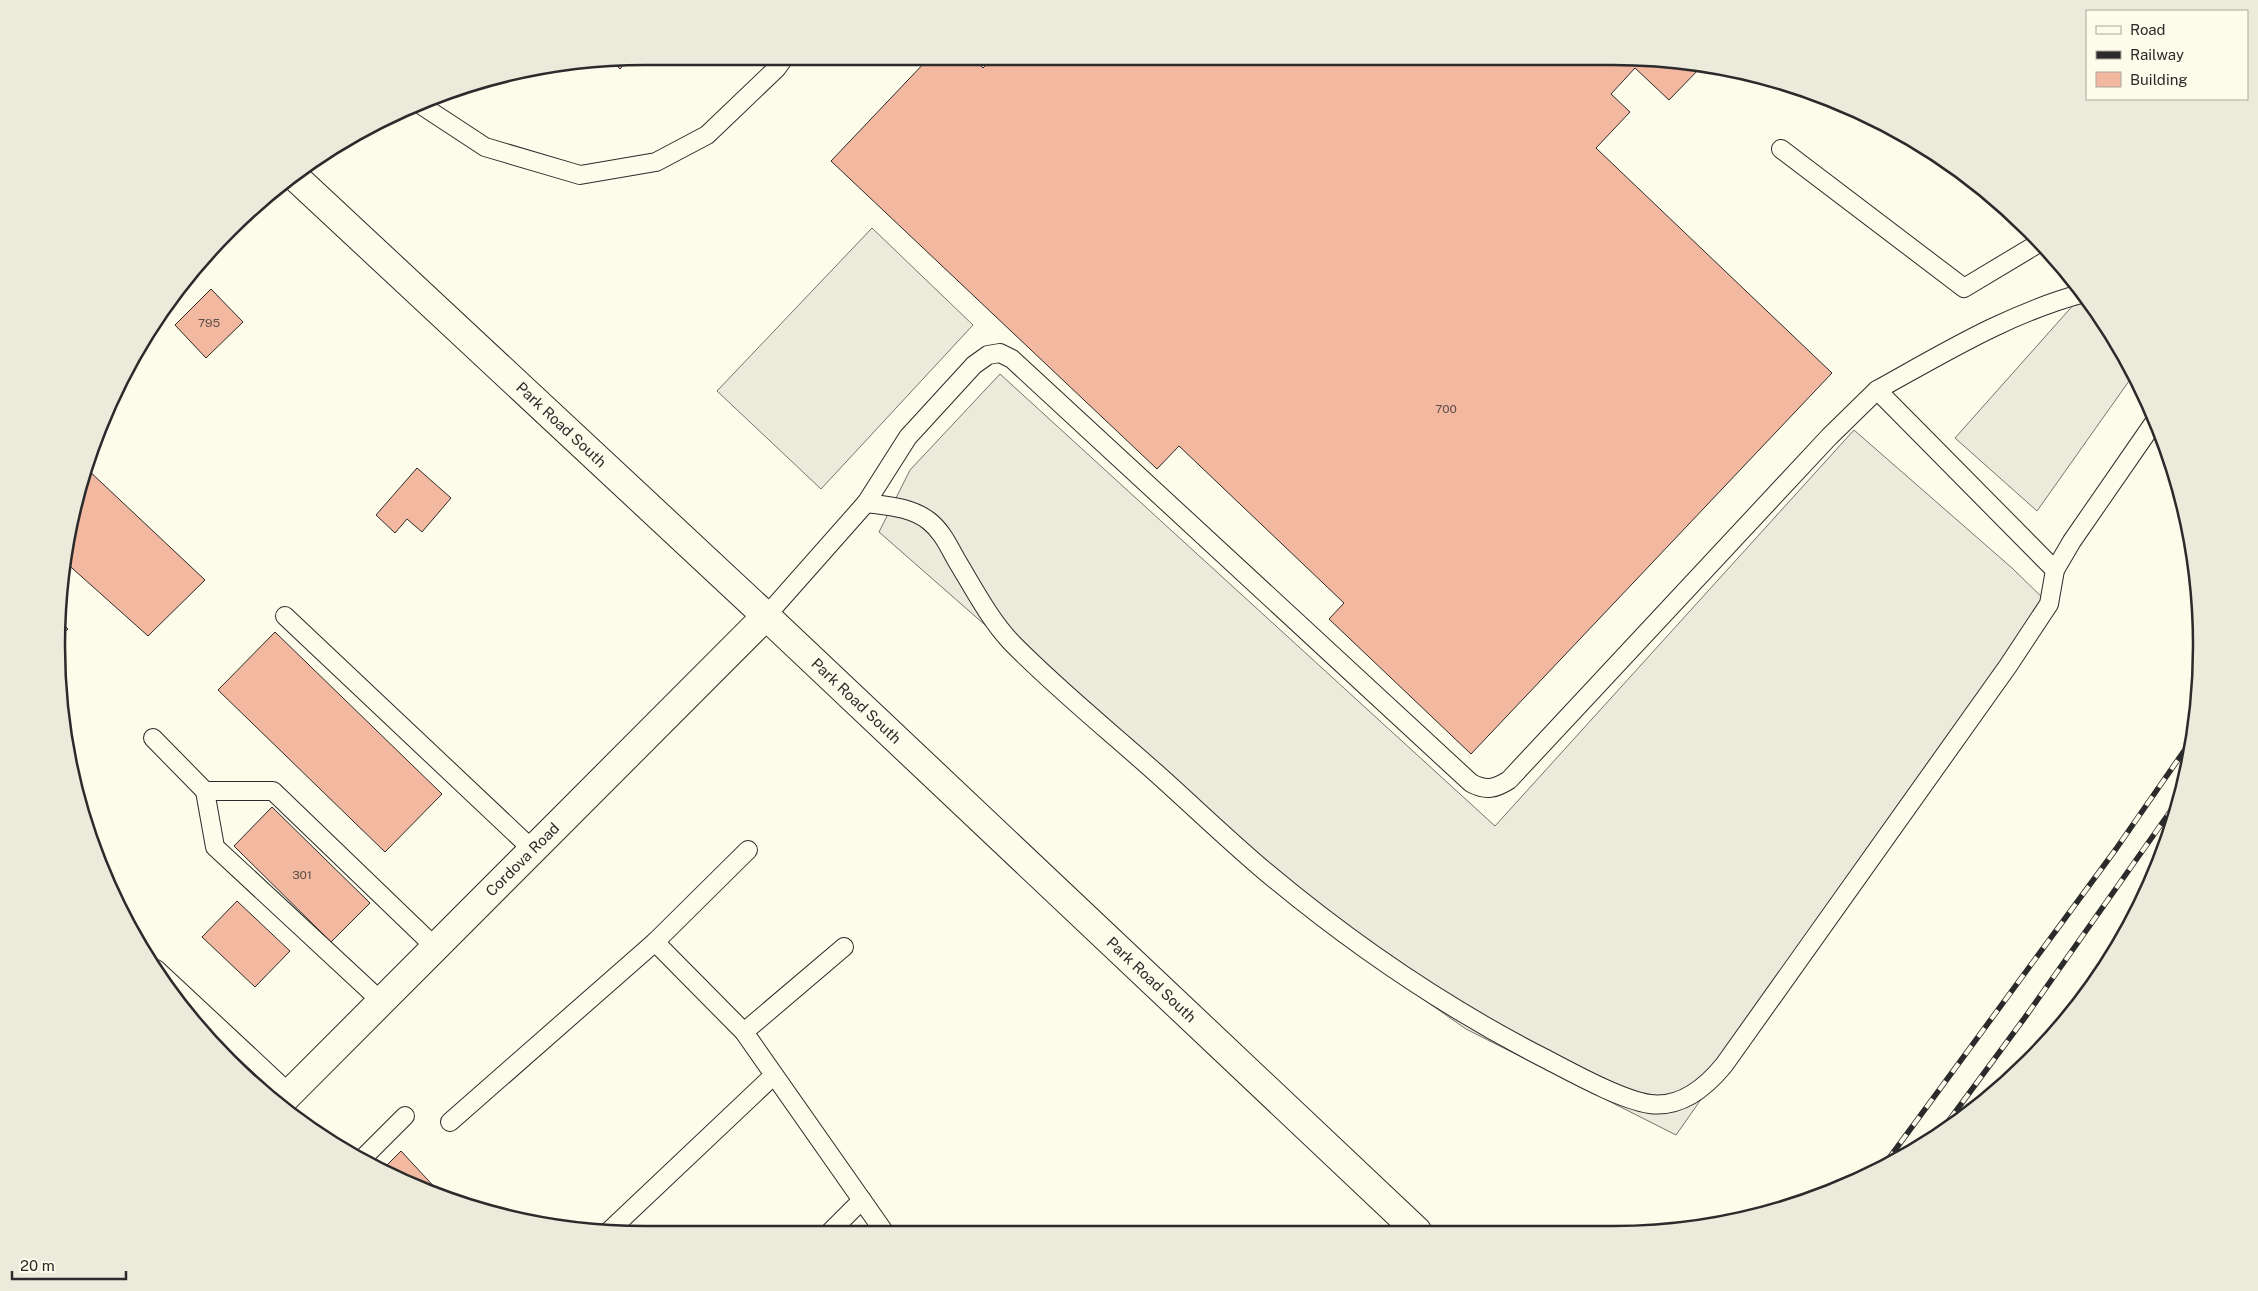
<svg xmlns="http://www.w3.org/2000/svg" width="2258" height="1291" font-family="'Public Sans',sans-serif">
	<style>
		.parking { fill: #eceadb; stroke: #74746e }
		.building { fill: #f2b8a0; stroke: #2b2b2b }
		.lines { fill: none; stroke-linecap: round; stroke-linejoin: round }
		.lane-casing { stroke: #2b2b2b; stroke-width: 20 }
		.street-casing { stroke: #2b2b2b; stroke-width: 30 }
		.secondary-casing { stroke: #2b2b2b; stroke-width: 30 }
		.lane { stroke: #fdfbea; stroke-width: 18 }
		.street { stroke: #fdfbea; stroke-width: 28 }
		.secondary { stroke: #fdfbea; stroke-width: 28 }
		.rail-casing { stroke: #2b2b2b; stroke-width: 5.5 }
		.rail { stroke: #fdfbea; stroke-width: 4; stroke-dasharray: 11; stroke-linecap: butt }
		.labels { text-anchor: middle; stroke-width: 4; stroke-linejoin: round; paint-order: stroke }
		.number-label { font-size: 12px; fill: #5d4e48 }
		.street-label { font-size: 15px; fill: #2b2b2b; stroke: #fdfbea }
		.rim { fill: none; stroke: #2b2b2b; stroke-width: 2.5 }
	</style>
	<rect width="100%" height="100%" fill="#fdfbea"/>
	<g class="parking">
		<path d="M872 228 973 325 821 489 717 391Z"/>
		<path d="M2084 293 2134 374 2037 511 1955 438Z"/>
		<path d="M1000 374 1495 826 1854 430 2012 568 2049 604 1676 1135 1466 1029 1367 960 879 532 910 470Z"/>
	</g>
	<g class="building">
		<path d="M1651 57 1702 66 1669 100 1635 68 1611 94 1630 112 1596 148 1832 373 1471 754 1329 619 1344 603 1179 446 1157 469 831 161 927 60H975L983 68 991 60Z"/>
		<path d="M612 61H627L620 69Z"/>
		<path d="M211 289 243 322 206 358 175 325Z"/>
		<path d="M86 468 205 580 148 636 63 560 76 493Z"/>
		<path d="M417 468 451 498 422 532 407 519 395 533 376 515Z"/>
		<path d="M60 621 68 629 59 638Z"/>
		<path d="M275 632 442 794 385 852 218 690Z"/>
		<path d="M272 807 370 903 331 942 234 846Z"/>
		<path d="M237 901 290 951 255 987 202 937Z"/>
		<path d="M401 1151 440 1193 383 1169Z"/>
	</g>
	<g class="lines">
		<defs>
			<g id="lane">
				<path d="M418 103 485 147 580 175 656 162 707 135 776 69 782 61"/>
				<path d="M1781 149 1964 288 2039 243"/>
				<path d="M1877 390C1944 353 2009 313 2084 293"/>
				<path d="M866 503C888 506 911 507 929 521 942 531 949 547 957 561 974 589 990 620 1012 643 1057 689 1108 730 1155 772 1192 805 1228 840 1266 872 1352 944 1444 1007 1544 1058 1571 1072 1621 1100 1650 1104 1681 1108 1706 1087 1724 1065L2008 666 2049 604 2055 570 2072 541 2155 421"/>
				<path d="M285 616 534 851"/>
				<path d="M766 616 866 503 908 437 974 365 988 355 1000 353 1012 359 1471 783C1486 791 1495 789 1509 780L1829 437 1877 390 2055 570"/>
				<path d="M153 738 205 791"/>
				<path d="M655 942 748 850"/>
				<path d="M156 969 290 1094"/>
				<path d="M383 1003 215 847 205 791H273L436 948"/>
				<path d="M744 1032 844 947"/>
				<path d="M450 1122 655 942 744 1032 885 1233"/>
				<path d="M361 1160 405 1116"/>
				<path d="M607 1233 773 1076"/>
				<path d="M829 1233 862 1200"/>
			</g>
			<g id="street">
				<path id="s1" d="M279 1104 766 616"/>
			</g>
			<g id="secondary">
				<path id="s2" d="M292 174 766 616 1417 1231"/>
			</g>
		</defs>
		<use href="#lane" class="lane-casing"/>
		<use href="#street" class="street-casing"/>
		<use href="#secondary" class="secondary-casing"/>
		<use href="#lane" class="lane"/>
		<use href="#street" class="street"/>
		<use href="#secondary" class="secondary"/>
		<defs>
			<g id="rail">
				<path d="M1936 1138 2026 1016 2179 799"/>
				<path d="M1887 1161 2116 849 2193 738"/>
			</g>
		</defs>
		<use href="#rail" class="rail-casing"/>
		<use href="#rail" class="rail"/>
	</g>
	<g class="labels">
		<g class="number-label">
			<text x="209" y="327">795</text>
			<text x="1446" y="413">700</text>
			<text x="302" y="879">301</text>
		</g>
		<g class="street-label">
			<text dy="5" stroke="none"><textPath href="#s2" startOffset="368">Park Road South</textPath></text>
			<text dy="5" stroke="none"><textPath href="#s2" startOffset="772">Park Road South</textPath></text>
			<text dy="5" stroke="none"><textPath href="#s1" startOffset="345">Cordova Road</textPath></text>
			<text dy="5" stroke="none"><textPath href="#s2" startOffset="1178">Park Road South</textPath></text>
		</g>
	</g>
	<path d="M0 0H2258V1291H0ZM645 65H1613A580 580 0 0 1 2193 645V646A580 580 0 0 1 1613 1226H645A580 580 0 0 1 65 646V645A580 580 0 0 1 645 65Z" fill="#eceadb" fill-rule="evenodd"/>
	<path class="rim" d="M645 65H1613A580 580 0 0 1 2193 645V646A580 580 0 0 1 1613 1226H645A580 580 0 0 1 65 646V645A580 580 0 0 1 645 65Z"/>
	<rect x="2086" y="10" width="162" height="90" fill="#fdfbea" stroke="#a9a89e"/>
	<rect x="2096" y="26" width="25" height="8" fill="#fdfbea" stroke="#a9a89e"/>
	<text x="2130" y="35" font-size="15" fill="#2b2b2b">Road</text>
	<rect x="2096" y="51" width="25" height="8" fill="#2b2b2b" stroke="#a9a89e"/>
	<text x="2130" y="60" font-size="15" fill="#2b2b2b">Railway</text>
	<rect x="2096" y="72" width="25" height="15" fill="#f2b8a0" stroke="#a9a89e"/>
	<text x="2130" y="85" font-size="15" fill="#2b2b2b">Building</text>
	<path d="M12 1271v8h114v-8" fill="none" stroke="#2b2b2b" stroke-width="2.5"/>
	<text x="20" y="1271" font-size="15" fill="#2b2b2b" stroke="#fdfbea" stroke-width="4" paint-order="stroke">20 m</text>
</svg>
